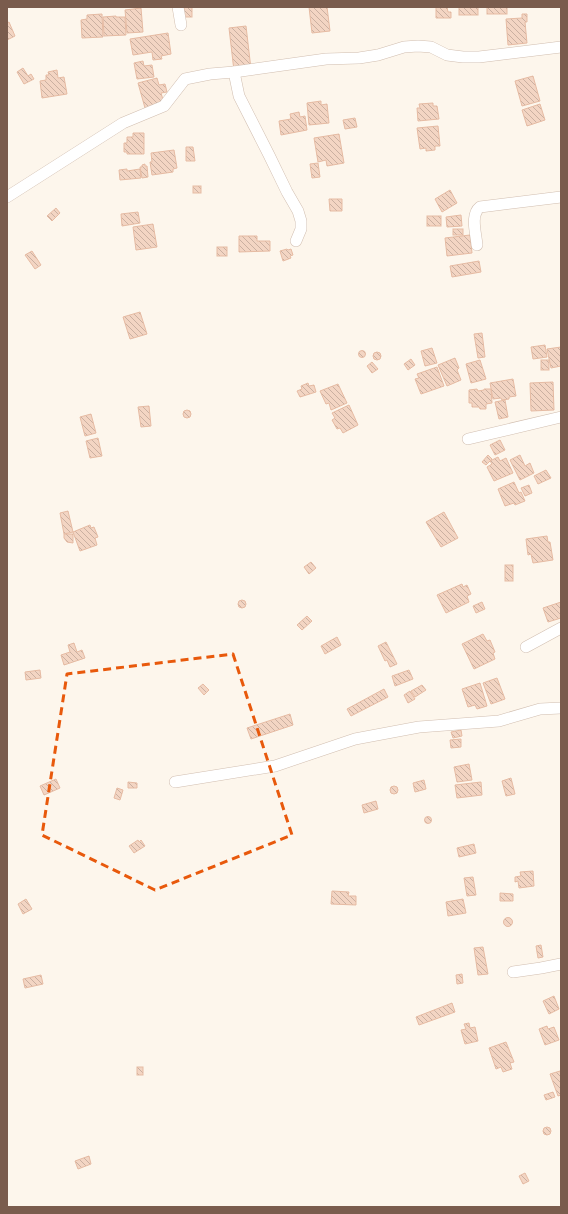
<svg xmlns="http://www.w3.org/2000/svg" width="568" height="1214" font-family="Jost,sans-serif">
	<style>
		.building { fill: url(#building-back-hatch); stroke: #e6bba3 }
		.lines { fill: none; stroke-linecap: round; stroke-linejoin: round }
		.minor-casing { stroke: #d1beb0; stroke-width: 12 }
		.minor { stroke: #fff; stroke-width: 11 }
		.marked { fill: none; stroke: #e8590c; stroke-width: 3; stroke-dasharray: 8 5; stroke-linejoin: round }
	</style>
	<defs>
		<pattern id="building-back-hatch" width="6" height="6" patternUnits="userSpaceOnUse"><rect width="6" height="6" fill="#f3d5c3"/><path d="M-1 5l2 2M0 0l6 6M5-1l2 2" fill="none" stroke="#cab0a1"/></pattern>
	</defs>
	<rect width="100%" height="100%" fill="#fdf6ec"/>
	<g class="building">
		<rect x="184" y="7" width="8" height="10"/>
		<path d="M309 7H327L330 31 312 33Z"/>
		<path d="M436 7H447L448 12H451V18H436Z"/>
		<rect x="459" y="7" width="19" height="8"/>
		<rect x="487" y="7" width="20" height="7"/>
		<path d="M141 8 143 32 127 33 125 10Z"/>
		<path d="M102 14 103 37 82 38 81 20 87 19V15Z"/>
		<path d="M522 14H527V22H525L527 43 508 45 506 19 522 18Z"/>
		<path d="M116 16V17H125L126 35 104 36 103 17Z"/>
		<path d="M9 22 15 36 7 40V23Z"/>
		<path d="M246 26 251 69 234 71 229 28Z"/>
		<path d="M168 33 171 54 161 56 162 59 153 60 152 52 133 55 130 39Z"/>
		<path d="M143 61 144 66 152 65 154 77 137 79 134 63Z"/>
		<path d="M23 68 28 76 31 74 34 79 24 84 17 72Z"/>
		<path d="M57 70 58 78 64 77 67 94 42 98 40 81 46 80V75H49L48 72Z"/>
		<path d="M533 76 540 101 522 106 515 81Z"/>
		<path d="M157 78 159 85 165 84 167 92 161 93 164 103 145 108 138 83Z"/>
		<path d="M321 101V105L327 104 329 123 309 125 307 103Z"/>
		<path d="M433 103V106H437L439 119 418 121 417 108H420L419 104Z"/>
		<path d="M540 104 545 120 527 126 522 110Z"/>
		<path d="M299 112 300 117 305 116 307 130 281 135 279 121 291 119 290 114Z"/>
		<path d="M355 118 357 127 345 129 343 120Z"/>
		<path d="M438 126 440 146H435V150L426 151V148L420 149 417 128Z"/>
		<path d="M133 133H144V154H127V152H124V143H127V137H133Z"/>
		<path d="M339 134 344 163 327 166 326 160 318 162 314 138Z"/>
		<path d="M186 147H193L195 161H186Z"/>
		<path d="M174 150 177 168 173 169V172L152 175 150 162H152L151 153Z"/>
		<path d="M318 163 320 177 312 178 310 164Z"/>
		<path d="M145 164V166H147L148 177 142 178 140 167H142V165Z"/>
		<path d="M127 169V171L140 169 141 178 120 180 119 170Z"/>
		<rect x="193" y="186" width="8" height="7"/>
		<path d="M450 190 457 203 442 212 435 199Z"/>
		<path d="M329 199H342V211H330Z"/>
		<path d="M56 208 60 213 52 221 47 216Z"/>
		<path d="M138 212 140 223 122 226 121 214Z"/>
		<path d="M461 215 462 226 447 227 446 217Z"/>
		<rect x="427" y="216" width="14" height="10"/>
		<path d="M153 224 157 247 136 250 133 227Z"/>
		<rect x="453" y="229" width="10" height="6"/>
		<path d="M470 235 472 253 447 256 445 238Z"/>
		<path d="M239 236H257V241H270V251L239 252Z"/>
		<rect x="217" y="247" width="10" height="9"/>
		<path d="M287 249 288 250 291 249 293 255 290 256 291 258 283 261 280 251Z"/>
		<path d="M32 251 41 265 35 269 25 255Z"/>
		<path d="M479 261 481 272 452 277 450 266Z"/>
		<path d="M140 312 147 334 130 339 123 317Z"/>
		<path d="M482 333 485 357 478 358 474 334Z"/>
		<path d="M545 345 547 357 533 359 531 347Z"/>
		<path d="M561 347V366L551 368 547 349Z"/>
		<path d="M432 348 437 363 425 366 421 351Z"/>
		<circle cx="362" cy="354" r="3.5"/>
		<circle cx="377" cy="356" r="4"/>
		<path d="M455 358 459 368 457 370 461 380 447 386 438 365Z"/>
		<path d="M411 359 415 365 408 370 404 364Z"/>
		<path d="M480 360 486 379 471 383 466 364Z"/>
		<rect x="541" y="360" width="8" height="10"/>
		<path d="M372 362 378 369 372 373 367 366Z"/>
		<path d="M437 367 444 386 421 394 415 379 419 378 417 374Z"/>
		<path d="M513 379 516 396 509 397V399L502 400 501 398 493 399 490 383Z"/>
		<path d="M553 382 554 410 531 411 530 383Z"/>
		<path d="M308 383 309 386 314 385 316 392 300 397 297 391 302 389 301 386Z"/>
		<path d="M338 384 347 403 331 410 329 403 326 404 320 391Z"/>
		<path d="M477 389 478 391 484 390V389H491L492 403 486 404V409H480L479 407H472V403H469V390Z"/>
		<path d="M505 400 508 417 499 419 495 402Z"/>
		<path d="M349 405 358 425 343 433 340 428 337 429 332 420 335 418 332 413Z"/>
		<path d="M149 406 151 426 141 427 138 407Z"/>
		<circle cx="187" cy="414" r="4"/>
		<path d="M91 414 96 433 85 436 80 417Z"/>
		<path d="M98 438 102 456 90 458 86 441Z"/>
		<path d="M500 440 505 450 495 455 490 445Z"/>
		<path d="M488 455 492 459 486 465 482 462Z"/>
		<path d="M520 455 525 466 530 463 534 473 520 480 510 460Z"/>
		<path d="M498 457 500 461 506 458 513 473 494 481 487 467 492 464 490 461Z"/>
		<path d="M546 470 551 478 538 484 534 476Z"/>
		<path d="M514 482 519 493 521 492 525 501 515 505 514 503 505 506 498 489Z"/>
		<path d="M529 485 532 493 525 496 521 488Z"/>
		<path d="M68 511 73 532 64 534 60 513Z"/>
		<path d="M444 512 458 538 441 547 426 522Z"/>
		<path d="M90 525 91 528 94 527 98 537 95 538 97 545 80 551 73 532Z"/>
		<path d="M64 534H73V543L67 542 64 538Z"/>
		<path d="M547 536 548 542H550L553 560 533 563 531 554 528 555 526 539Z"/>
		<path d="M311 562 316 568 309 574 304 567Z"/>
		<rect x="505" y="565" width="8" height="16"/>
		<path d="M462 584 463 587 467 585 471 594 467 596 469 602 446 613 437 595Z"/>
		<circle cx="242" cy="604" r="4"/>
		<path d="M482 602 485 609 476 613 473 606Z"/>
		<path d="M561 602V618L548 622 543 608Z"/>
		<path d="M307 616 312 621 302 630 297 625Z"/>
		<path d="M483 634 487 641 490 640 495 652 493 653 495 659 474 669 462 644Z"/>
		<path d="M337 637 341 645 325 654 321 646Z"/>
		<path d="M386 642 397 664 390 667 387 660 385 661 378 646Z"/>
		<path d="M74 643 77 652 82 650 85 658 64 665 61 655 70 652 68 645Z"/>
		<path d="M40 670 41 678 26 680 25 672Z"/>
		<path d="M409 670 413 679 395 686 392 676Z"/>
		<path d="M497 678 505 699 491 704 483 683Z"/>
		<path d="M480 683 487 706 477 709 475 705 468 707 462 689Z"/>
		<path d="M203 684 209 690 204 695 198 688Z"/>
		<path d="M422 685 426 690 415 697 411 691Z"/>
		<path d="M384 689 388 697 351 716 347 709Z"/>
		<path d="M410 691 415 699 408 703 404 695Z"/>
		<path d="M290 714 293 725 251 739 247 728Z"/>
		<path d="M461 730 462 736 453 738 451 732Z"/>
		<path d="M461 739V747L451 748 450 740Z"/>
		<path d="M469 764 472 780 457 782 454 767Z"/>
		<path d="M511 778 515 794 506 796 502 781Z"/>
		<path d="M56 779 60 788 44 795 40 786Z"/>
		<path d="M424 780 426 789 415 792 413 783Z"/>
		<path d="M128 782 137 783V788H128Z"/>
		<path d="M481 782 482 795 457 798 455 785Z"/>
		<circle cx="394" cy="790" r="4"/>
		<path d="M117 788 123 790 120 800 114 798Z"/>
		<path d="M376 801 378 809 364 813 362 805Z"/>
		<circle cx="428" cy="820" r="3.5"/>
		<path d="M138 840 139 842 141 840 145 846 134 853 129 846Z"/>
		<path d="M474 844 476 853 459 857 457 848Z"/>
		<path d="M533 871 534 886 519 888 518 881 515 882V877L521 876 520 872Z"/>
		<path d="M473 877 476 895 467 896 464 878Z"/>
		<path d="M332 891 349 892 348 896H356V905L331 904Z"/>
		<path d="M500 893 513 894V901H500Z"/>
		<path d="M26 899 32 909 23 914 18 904Z"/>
		<path d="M463 899 466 913 448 916 446 902Z"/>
		<circle cx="508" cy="922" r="4.5"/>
		<path d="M541 945 543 957 538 958 536 946Z"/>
		<path d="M483 947 488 974 478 975 474 948Z"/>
		<path d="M462 974 463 983 457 984 456 975Z"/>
		<path d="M41 975 43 984 25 988 23 979Z"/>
		<path d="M554 996 559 1009 549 1014 543 1001Z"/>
		<path d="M452 1003 455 1012 419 1025 416 1017Z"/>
		<path d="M469 1023 470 1028 475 1027 478 1041 465 1044 461 1030 466 1029 464 1024Z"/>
		<path d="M547 1026 548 1029 554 1027 559 1040 545 1045 539 1029Z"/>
		<path d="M506 1042 514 1062 510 1063 512 1069 503 1072 501 1067 496 1069 489 1048Z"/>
		<rect x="137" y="1067" width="6" height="8"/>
		<path d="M560 1071 561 1075V1095L558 1096 550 1074Z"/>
		<path d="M553 1092 555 1097 546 1100 544 1095Z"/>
		<circle cx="547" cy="1131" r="4"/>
		<path d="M89 1156 91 1164 78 1169 75 1161Z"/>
		<path d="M525 1173 529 1181 523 1184 519 1176Z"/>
	</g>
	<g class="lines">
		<defs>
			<g id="minor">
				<path d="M178 7 181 25"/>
				<path d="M234 72 239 96 269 155 287 192 298 211 301 221V229L296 241"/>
				<path d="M7 197 123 123 164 106 185 79 210 74 234 72 326 59 359 58 378 55 404 47 418 46 431 47 447 55 463 57H479L561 47"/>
				<path d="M477 245C476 233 470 215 480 207L561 197"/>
				<path d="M468 439 561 417"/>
				<path d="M526 647 561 628"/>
				<path d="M175 782 275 766 355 739 419 727 499 721 540 709 561 708"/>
				<path d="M513 972 541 968 561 964"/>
			</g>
		</defs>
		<use href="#minor" class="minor-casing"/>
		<use href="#minor" class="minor"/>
	</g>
	<path class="marked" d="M233 654 292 835 155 890 42 835 67 674Z"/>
	<rect width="568" height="1214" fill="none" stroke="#7a5c4d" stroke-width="16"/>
</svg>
